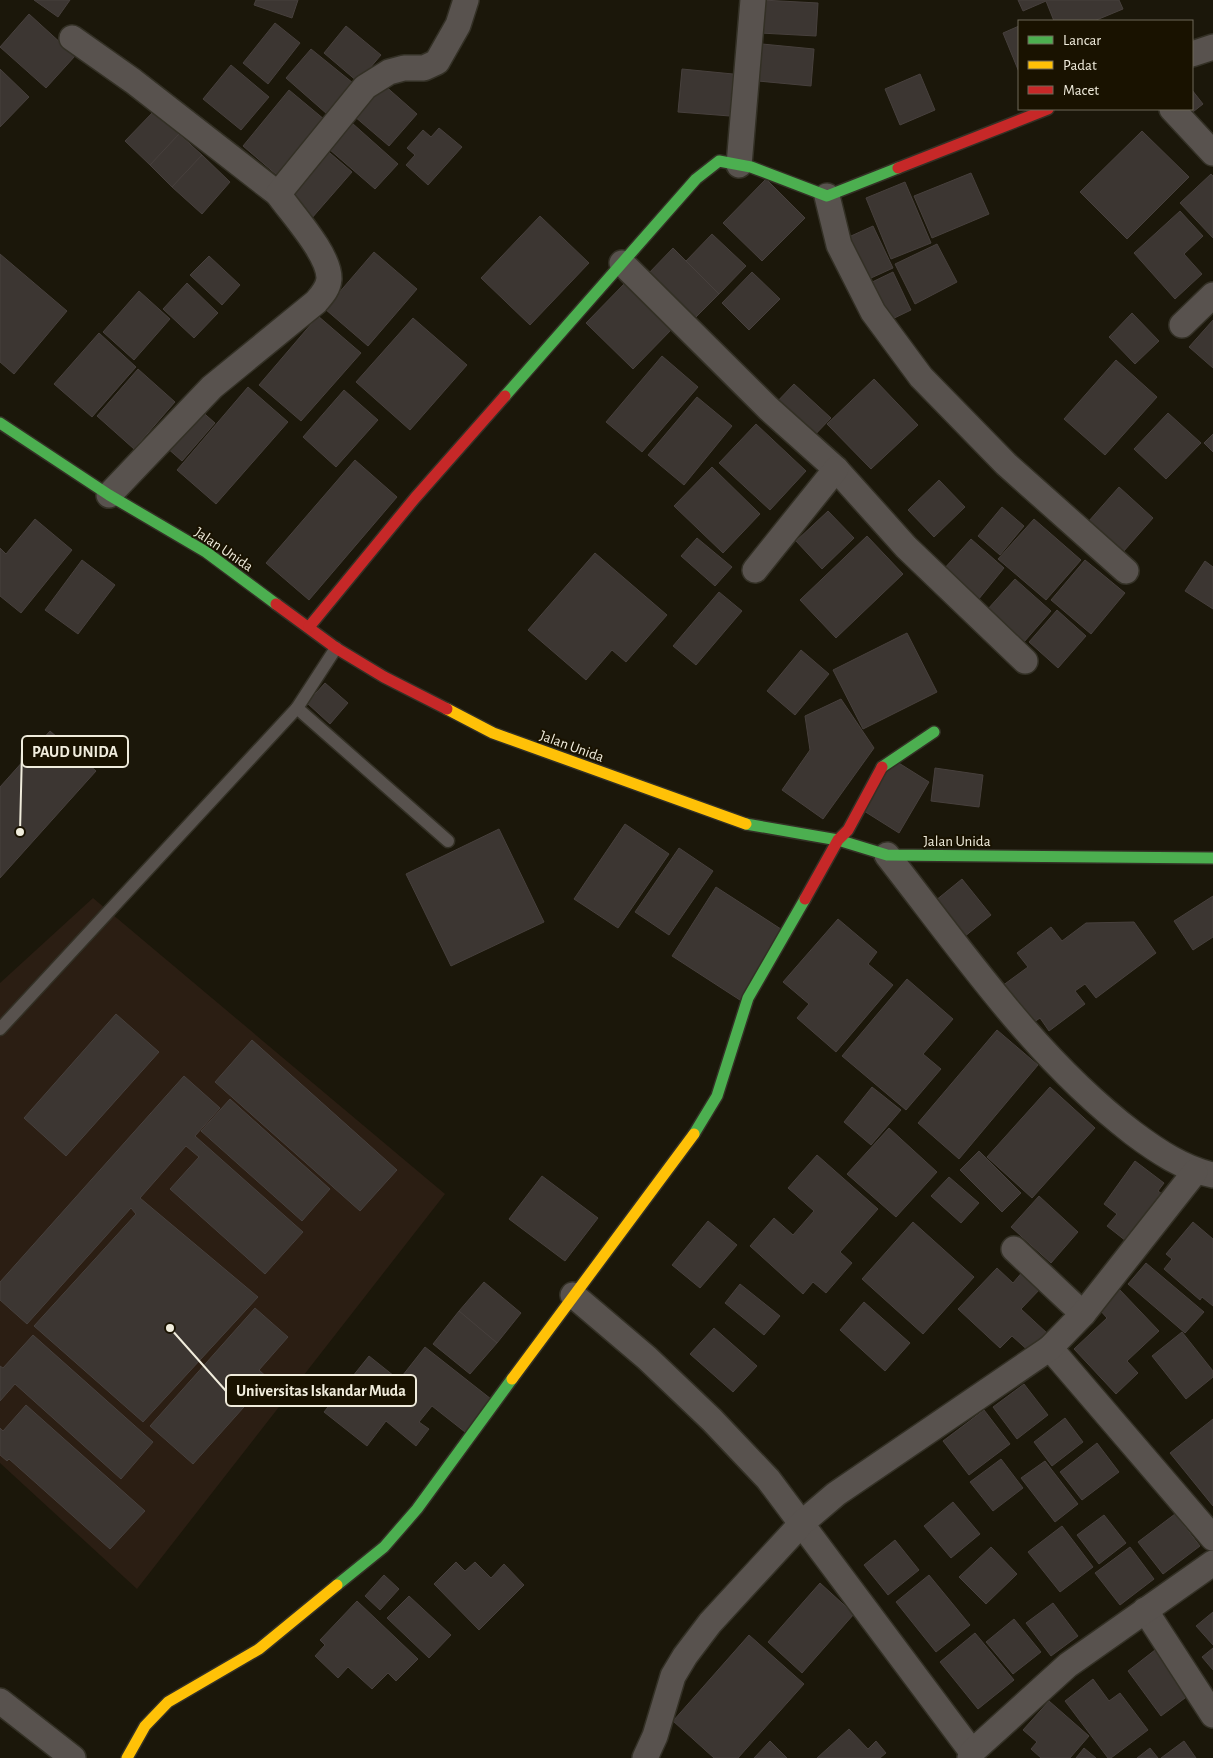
<svg xmlns="http://www.w3.org/2000/svg" width="1213" height="1758" font-family="'Alegreya Sans',sans-serif">
	<style>
		.education { fill: #2b1e13 }
		.building { fill: #3c3632; stroke: #47403d }
		.lines { fill: none; stroke-linecap: round; stroke-linejoin: round }
		.lane-casing { stroke: #333025; stroke-width: 15 }
		.street-casing { stroke: #333025; stroke-width: 28 }
		.fast-casing { stroke: #333025; stroke-width: 14 }
		.slow-casing { stroke: #333025; stroke-width: 14 }
		.jam-casing { stroke: #333025; stroke-width: 14 }
		.lane { stroke: #58524e; stroke-width: 12 }
		.street { stroke: #58524e; stroke-width: 25 }
		.fast { stroke: #4caf50; stroke-width: 11 }
		.slow { stroke: #ffc107; stroke-width: 11 }
		.jam { stroke: #c62828; stroke-width: 11 }
		.labels { text-anchor: middle; stroke-width: 4; stroke-linejoin: round; paint-order: stroke }
		.street-label { font-size: 15px; fill: #f0ecdc; stroke: #191200 }
		.leader { fill: none; stroke: #f0ecdc; stroke-width: 2 }
		.callout-dot { fill: #f0ecdc; stroke: #191200; stroke-width: 2 }
		.callout { fill: #191200; stroke: #f0ecdc; stroke-width: 2 }
		.callout-label { font-size: 16px; text-anchor: middle; font-weight: bold; fill: #f0ecdc }
	</style>
	<rect width="100%" height="100%" fill="#1b170a"/>
	<path class="education" d="M93 898 445 1194 137 1589 0 1463V983Z"/>
	<g class="building">
		<path d="M34 0H70L58 17Z"/>
		<path d="M256 0H298L292 18 254 5Z"/>
		<path d="M762 0 818 3 816 36 760 33Z"/>
		<path d="M1018 0H1119L1123 9 1094 21H1054L1046 1 1023 11Z"/>
		<path d="M29 14 75 56 46 88 0 47Z"/>
		<path d="M275 23 300 43 268 84 243 63Z"/>
		<path d="M346 26 381 55 358 82 324 53Z"/>
		<path d="M1019 26V72L1003 33Z"/>
		<path d="M762 44 814 49 811 86 758 81Z"/>
		<path d="M311 49 353 83 327 114 286 78Z"/>
		<path d="M231 65 269 97 241 130 203 99Z"/>
		<path d="M0 69 29 97 0 127Z"/>
		<path d="M682 69 733 74 730 116 678 112Z"/>
		<path d="M920 74 935 110 900 125 885 89Z"/>
		<path d="M383 84 417 114 389 146 354 116Z"/>
		<path d="M289 90 325 120 278 176 243 146Z"/>
		<path d="M1192 90 1203 104 1184 119 1176 109H1192Z"/>
		<path d="M154 111 179 134 150 165 125 141Z"/>
		<path d="M352 123 398 164 375 189 329 149Z"/>
		<path d="M439 128 462 147 428 185 406 165 415 155 407 148 423 130 431 137Z"/>
		<path d="M1142 131 1189 177 1127 239 1080 192Z"/>
		<path d="M179 134 202 155 172 187 150 165Z"/>
		<path d="M323 147 352 172 311 219 282 193Z"/>
		<path d="M202 155 230 182 202 214 172 187Z"/>
		<path d="M971 173 989 214 932 238 914 196Z"/>
		<path d="M1211 174 1213 176V238L1180 203Z"/>
		<path d="M766 179 805 218 762 261 723 223Z"/>
		<path d="M905 182 931 243 891 259 866 198Z"/>
		<path d="M1180 211 1203 236 1184 254 1202 274 1175 299 1134 253Z"/>
		<path d="M540 216 589 263 530 325 481 278Z"/>
		<path d="M873 226 893 268 860 283 840 241Z"/>
		<path d="M712 234 746 266 719 294 686 261Z"/>
		<path d="M937 244 957 282 915 304 895 264Z"/>
		<path d="M673 248 719 294 694 319 648 274Z"/>
		<path d="M374 252 417 289 368 346 325 309Z"/>
		<path d="M0 254 67 311 14 374 0 362Z"/>
		<path d="M209 256 240 285 222 305 190 275Z"/>
		<path d="M752 272 780 299 749 330 722 303Z"/>
		<path d="M893 272 911 310 886 322 868 284Z"/>
		<path d="M626 282 673 328 633 369 586 323Z"/>
		<path d="M187 283 218 313 194 338 163 309Z"/>
		<path d="M139 291 170 319 134 360 103 332Z"/>
		<path d="M1132 313 1159 341 1135 364 1109 337Z"/>
		<path d="M318 316 361 353 301 421 259 385Z"/>
		<path d="M413 318 467 365 410 430 356 382Z"/>
		<path d="M1213 320V368L1189 347Z"/>
		<path d="M99 333 136 367 92 417 54 384Z"/>
		<path d="M662 356 698 387 642 452 606 422Z"/>
		<path d="M1116 360 1157 397 1105 455 1064 419Z"/>
		<path d="M138 369 175 402 134 449 97 416Z"/>
		<path d="M874 379 918 425 871 469 827 424Z"/>
		<path d="M794 384 831 418 810 440 773 406Z"/>
		<path d="M248 387 288 422 216 504 177 470Z"/>
		<path d="M344 390 378 420 336 467 303 437Z"/>
		<path d="M697 397 732 426 684 485 648 455Z"/>
		<path d="M199 409 215 423 182 461 166 447Z"/>
		<path d="M1168 413 1201 443 1166 479 1134 449Z"/>
		<path d="M756 424 806 471 770 510 719 463Z"/>
		<path d="M1213 434V452L1204 443Z"/>
		<path d="M355 460 397 497 309 600 266 563Z"/>
		<path d="M712 467 760 514 723 553 674 506Z"/>
		<path d="M939 480 965 507 934 537 908 510Z"/>
		<path d="M1119 487 1153 518 1123 552 1088 522Z"/>
		<path d="M1002 507 1024 526 1000 555 978 536Z"/>
		<path d="M828 511 854 538 822 569 796 541Z"/>
		<path d="M35 519 72 550 21 613 0 596V548L6 554Z"/>
		<path d="M1034 519 1081 560 1046 600 998 559Z"/>
		<path d="M867 536 903 574 836 638 800 600Z"/>
		<path d="M697 538 732 567 715 586 681 556Z"/>
		<path d="M971 539 1004 568 978 600 943 570Z"/>
		<path d="M595 553 667 615 626 662 612 650 586 680 528 630Z"/>
		<path d="M82 560 115 585 78 634 45 610Z"/>
		<path d="M1085 560 1125 593 1091 634 1051 600Z"/>
		<path d="M1205 561 1213 567V609L1185 591Z"/>
		<path d="M1015 579 1051 611 1024 642 987 610Z"/>
		<path d="M719 592 742 611 696 665 673 646Z"/>
		<path d="M1057 610 1086 636 1058 668 1029 642Z"/>
		<path d="M907 633 937 692 863 729 833 670Z"/>
		<path d="M801 650 829 674 795 715 767 691Z"/>
		<path d="M325 683 348 703 330 724 307 703Z"/>
		<path d="M841 699 874 748 823 819 782 790 810 750 805 716Z"/>
		<path d="M50 731 96 771 0 878V787Z"/>
		<path d="M894 760 929 782 899 833 864 811Z"/>
		<path d="M935 768 983 775 979 807 931 801Z"/>
		<path d="M625 824 669 854 618 928 574 899Z"/>
		<path d="M499 829 544 922 451 966 406 874Z"/>
		<path d="M679 848 713 871 669 935 635 912Z"/>
		<path d="M962 879 991 915 964 937 935 901Z"/>
		<path d="M716 887 787 933 743 1002 672 956Z"/>
		<path d="M1213 896V937L1193 950 1174 921Z"/>
		<path d="M838 919 877 952 868 964 893 985 836 1052 797 1018 809 1004 783 982Z"/>
		<path d="M1134 922 1156 953 1096 998 1085 984 1075 991 1085 1004 1049 1031 1040 1018 1031 1024 1002 986 1028 967 1017 953 1051 927 1062 941 1086 923Z"/>
		<path d="M907 979 953 1019 923 1054 941 1069 906 1110 842 1056Z"/>
		<path d="M116 1014 159 1052 66 1156 24 1118Z"/>
		<path d="M997 1030 1038 1065 959 1159 918 1123Z"/>
		<path d="M252 1040 397 1170 360 1211 215 1082Z"/>
		<path d="M184 1076 220 1108 195 1136 303 1232 265 1274 170 1189 199 1157 186 1146 140 1198 258 1297 143 1422 34 1326 136 1214 131 1208 27 1324 0 1300V1282Z"/>
		<path d="M872 1087 901 1110 871 1145 844 1122Z"/>
		<path d="M1050 1087 1095 1128 1032 1198 987 1157Z"/>
		<path d="M230 1099 330 1189 302 1221 201 1131Z"/>
		<path d="M889 1128 937 1172 896 1217 847 1174Z"/>
		<path d="M979 1151 1021 1193 1002 1212 960 1170Z"/>
		<path d="M817 1155 878 1209 840 1252 852 1263 826 1293 813 1282 803 1294 750 1246 774 1218 793 1235 814 1211 788 1188Z"/>
		<path d="M1135 1161 1164 1183 1158 1191 1166 1197 1131 1245 1107 1226 1117 1214 1104 1204Z"/>
		<path d="M542 1176 598 1218 565 1261 509 1219Z"/>
		<path d="M949 1177 979 1203 961 1223 931 1196Z"/>
		<path d="M1039 1196 1078 1232 1051 1263 1011 1227Z"/>
		<path d="M708 1221 737 1245 700 1288 672 1265Z"/>
		<path d="M913 1222 974 1277 923 1334 862 1279Z"/>
		<path d="M1193 1222 1213 1239V1306L1202 1297 1200 1300 1164 1269 1172 1259 1166 1254Z"/>
		<path d="M1146 1263 1204 1312 1185 1333 1128 1284Z"/>
		<path d="M997 1268 1013 1283 1024 1270 1042 1287 1021 1309 1048 1334 1031 1353 1012 1336 1000 1348 958 1309Z"/>
		<path d="M484 1282 521 1313 497 1343 459 1311Z"/>
		<path d="M740 1284 780 1316 764 1335 725 1303Z"/>
		<path d="M1119 1289 1159 1331 1127 1361 1138 1373 1116 1394 1074 1349 1107 1318 1099 1309Z"/>
		<path d="M864 1302 910 1343 885 1371 840 1330Z"/>
		<path d="M255 1308 288 1337 259 1370 269 1379 193 1464 150 1426Z"/>
		<path d="M459 1311 497 1343 470 1374 433 1344Z"/>
		<path d="M714 1328 757 1366 733 1392 690 1354Z"/>
		<path d="M1182 1332 1213 1371V1377L1186 1399 1152 1356Z"/>
		<path d="M33 1335 153 1442 121 1479 15 1384 0 1401V1366L3 1368Z"/>
		<path d="M425 1347 491 1399 465 1432 432 1406 419 1422 429 1429 416 1446 386 1421 367 1446 324 1412 369 1356 399 1380Z"/>
		<path d="M1024 1384 1048 1415 1017 1439 993 1407Z"/>
		<path d="M26 1405 145 1511 110 1549 9 1459 7 1461 0 1455V1428L3 1431Z"/>
		<path d="M984 1410 1010 1444 969 1475 943 1441Z"/>
		<path d="M1065 1418 1083 1442 1052 1466 1034 1442Z"/>
		<path d="M1213 1419V1506L1170 1453Z"/>
		<path d="M1097 1443 1119 1472 1082 1500 1060 1472Z"/>
		<path d="M1001 1459 1023 1488 993 1511 970 1482Z"/>
		<path d="M1045 1461 1078 1504 1055 1522 1021 1478Z"/>
		<path d="M953 1502 980 1534 951 1558 924 1526Z"/>
		<path d="M1175 1514 1200 1546 1163 1574 1138 1542Z"/>
		<path d="M1104 1515 1126 1543 1099 1564 1077 1535Z"/>
		<path d="M1062 1526 1093 1567 1060 1592 1028 1552Z"/>
		<path d="M895 1540 919 1570 888 1595 864 1565Z"/>
		<path d="M991 1547 1017 1574 986 1604 959 1577Z"/>
		<path d="M1130 1547 1154 1579 1120 1605 1095 1573Z"/>
		<path d="M456 1562 465 1571 475 1562 491 1578 504 1564 524 1585 479 1630 434 1584Z"/>
		<path d="M384 1575 399 1589 380 1610 365 1596Z"/>
		<path d="M929 1575 970 1625 936 1652 896 1602Z"/>
		<path d="M820 1583 854 1614 802 1673 768 1642Z"/>
		<path d="M409 1596 451 1635 429 1658 387 1618Z"/>
		<path d="M357 1601 418 1659 396 1681 388 1673 372 1689 348 1667 338 1678 315 1656 325 1645 320 1640Z"/>
		<path d="M1053 1603 1078 1636 1051 1656 1026 1623Z"/>
		<path d="M1213 1612V1645L1196 1626Z"/>
		<path d="M1014 1619 1041 1652 1013 1674 986 1642Z"/>
		<path d="M975 1633 1014 1680 978 1709 940 1662Z"/>
		<path d="M749 1635 804 1684 738 1758H714L673 1721Z"/>
		<path d="M1213 1648V1670L1202 1657Z"/>
		<path d="M1155 1650 1189 1695 1161 1716 1128 1671Z"/>
		<path d="M1093 1679 1109 1701 1120 1693 1148 1730 1111 1758H1108L1065 1701Z"/>
		<path d="M1049 1701 1089 1736 1070 1758H1041L1031 1749 1037 1742 1023 1730Z"/>
		<path d="M849 1729 868 1749 876 1741 886 1753 880 1758H817Z"/>
		<path d="M770 1741 787 1758H754Z"/>
		<path d="M1184 1741 1196 1758H1161Z"/>
		<path d="M1084 1748 1096 1758H1076Z"/>
		<path d="M1150 1748 1158 1758H1137Z"/>
	</g>
	<g class="lines">
		<defs>
			<g id="lane">
				<path d="M297 708 448 841"/>
				<path d="M0 1029 297 708 336 648"/>
			</g>
			<g id="street">
				<path d="M72 38 133 81 278 194"/>
				<path d="M1192 54 1213 47"/>
				<path d="M1172 109 1213 153"/>
				<path d="M739 165 753 0"/>
				<path d="M827 196 839 245 873 312 921 377 1006 464 1126 571"/>
				<path d="M622 263 768 408 836 469 906 547 1025 661"/>
				<path d="M1182 325 1213 295"/>
				<path d="M109 495 212 387 316 302C322 295 328 289 329 279 330 255 292 214 278 194L365 87 389 72 404 68H424L437 62 458 25 466 0"/>
				<path d="M755 570 836 469"/>
				<path d="M887 855C963 952 1034 1057 1133 1133 1157 1151 1184 1169 1213 1175"/>
				<path d="M1014 1249 1083 1314"/>
				<path d="M573 1295 647 1358 712 1420 768 1479 972 1752"/>
				<path d="M1050 1348 1213 1538"/>
				<path d="M1145 1610 1213 1715"/>
				<path d="M0 1701 73 1758"/>
				<path d="M645 1758 655 1736 673 1676 685 1656 710 1623 802 1523 836 1494 1050 1348 1083 1314 1195 1172"/>
				<path d="M970 1758 972 1752 1068 1665 1213 1563"/>
			</g>
			<g id="fast">
				<path d="M505 396 696 179 719 161 751 167 827 196 898 168"/>
				<path d="M0 423 109 495 206 552 276 604"/>
				<path d="M882 767 934 732"/>
				<path d="M746 824 838 840 887 855 1213 858"/>
				<path d="M694 1134 717 1096 748 998 805 899"/>
				<path d="M337 1585 384 1547 417 1509 512 1379"/>
			</g>
			<g id="slow">
				<path d="M447 709 493 733 746 824"/>
				<path d="M512 1379 694 1134"/>
				<path d="M127 1758 145 1726 168 1702 259 1649 337 1585"/>
			</g>
			<g id="jam">
				<path d="M898 168 1048 109"/>
				<path d="M276 604 336 648 384 677 447 709"/>
				<path d="M309 627 415 498 505 396"/>
				<path d="M805 899 838 840 848 830 882 767"/>
			</g>
		</defs>
		<use href="#lane" class="lane-casing"/>
		<use href="#street" class="street-casing"/>
		<use href="#fast" class="fast-casing"/>
		<use href="#slow" class="slow-casing"/>
		<use href="#jam" class="jam-casing"/>
		<use href="#lane" class="lane"/>
		<use href="#street" class="street"/>
		<use href="#fast" class="fast"/>
		<use href="#slow" class="slow"/>
		<use href="#jam" class="jam"/>
	</g>
	<g class="labels">
		<g class="street-label">
			<text transform="translate(224 549) rotate(34)" y="5">Jalan Unida</text>
			<text transform="translate(572 746) rotate(20)" y="5">Jalan Unida</text>
			<text x="957" y="846">Jalan Unida</text>
		</g>
	</g>
	<path class="leader" d="M20 832L22 751M170 1328L226 1391"/>
	<g class="callout-dot">
		<circle cx="20" cy="832" r="5"/>
		<circle cx="170" cy="1328" r="5"/>
	</g>
	<g class="callout">
		<rect x="22" y="736" width="106" height="31" rx="5"/>
		<rect x="226" y="1375" width="190" height="31" rx="5"/>
	</g>
	<g class="callout-label">
		<text x="75" y="757">PAUD UNIDA</text>
		<text x="321" y="1396">Universitas Iskandar Muda</text>
	</g>
	<rect x="1018" y="20" width="175" height="90" fill="#191200" stroke="#6f6958"/>
	<rect x="1028" y="36" width="25" height="8" fill="#4caf50" stroke="#6f6958"/>
	<text x="1063" y="45" font-size="15" fill="#f0ecdc">Lancar</text>
	<rect x="1028" y="61" width="25" height="8" fill="#ffc107" stroke="#6f6958"/>
	<text x="1063" y="70" font-size="15" fill="#f0ecdc">Padat</text>
	<rect x="1028" y="86" width="25" height="8" fill="#c62828" stroke="#6f6958"/>
	<text x="1063" y="95" font-size="15" fill="#f0ecdc">Macet</text>
</svg>
